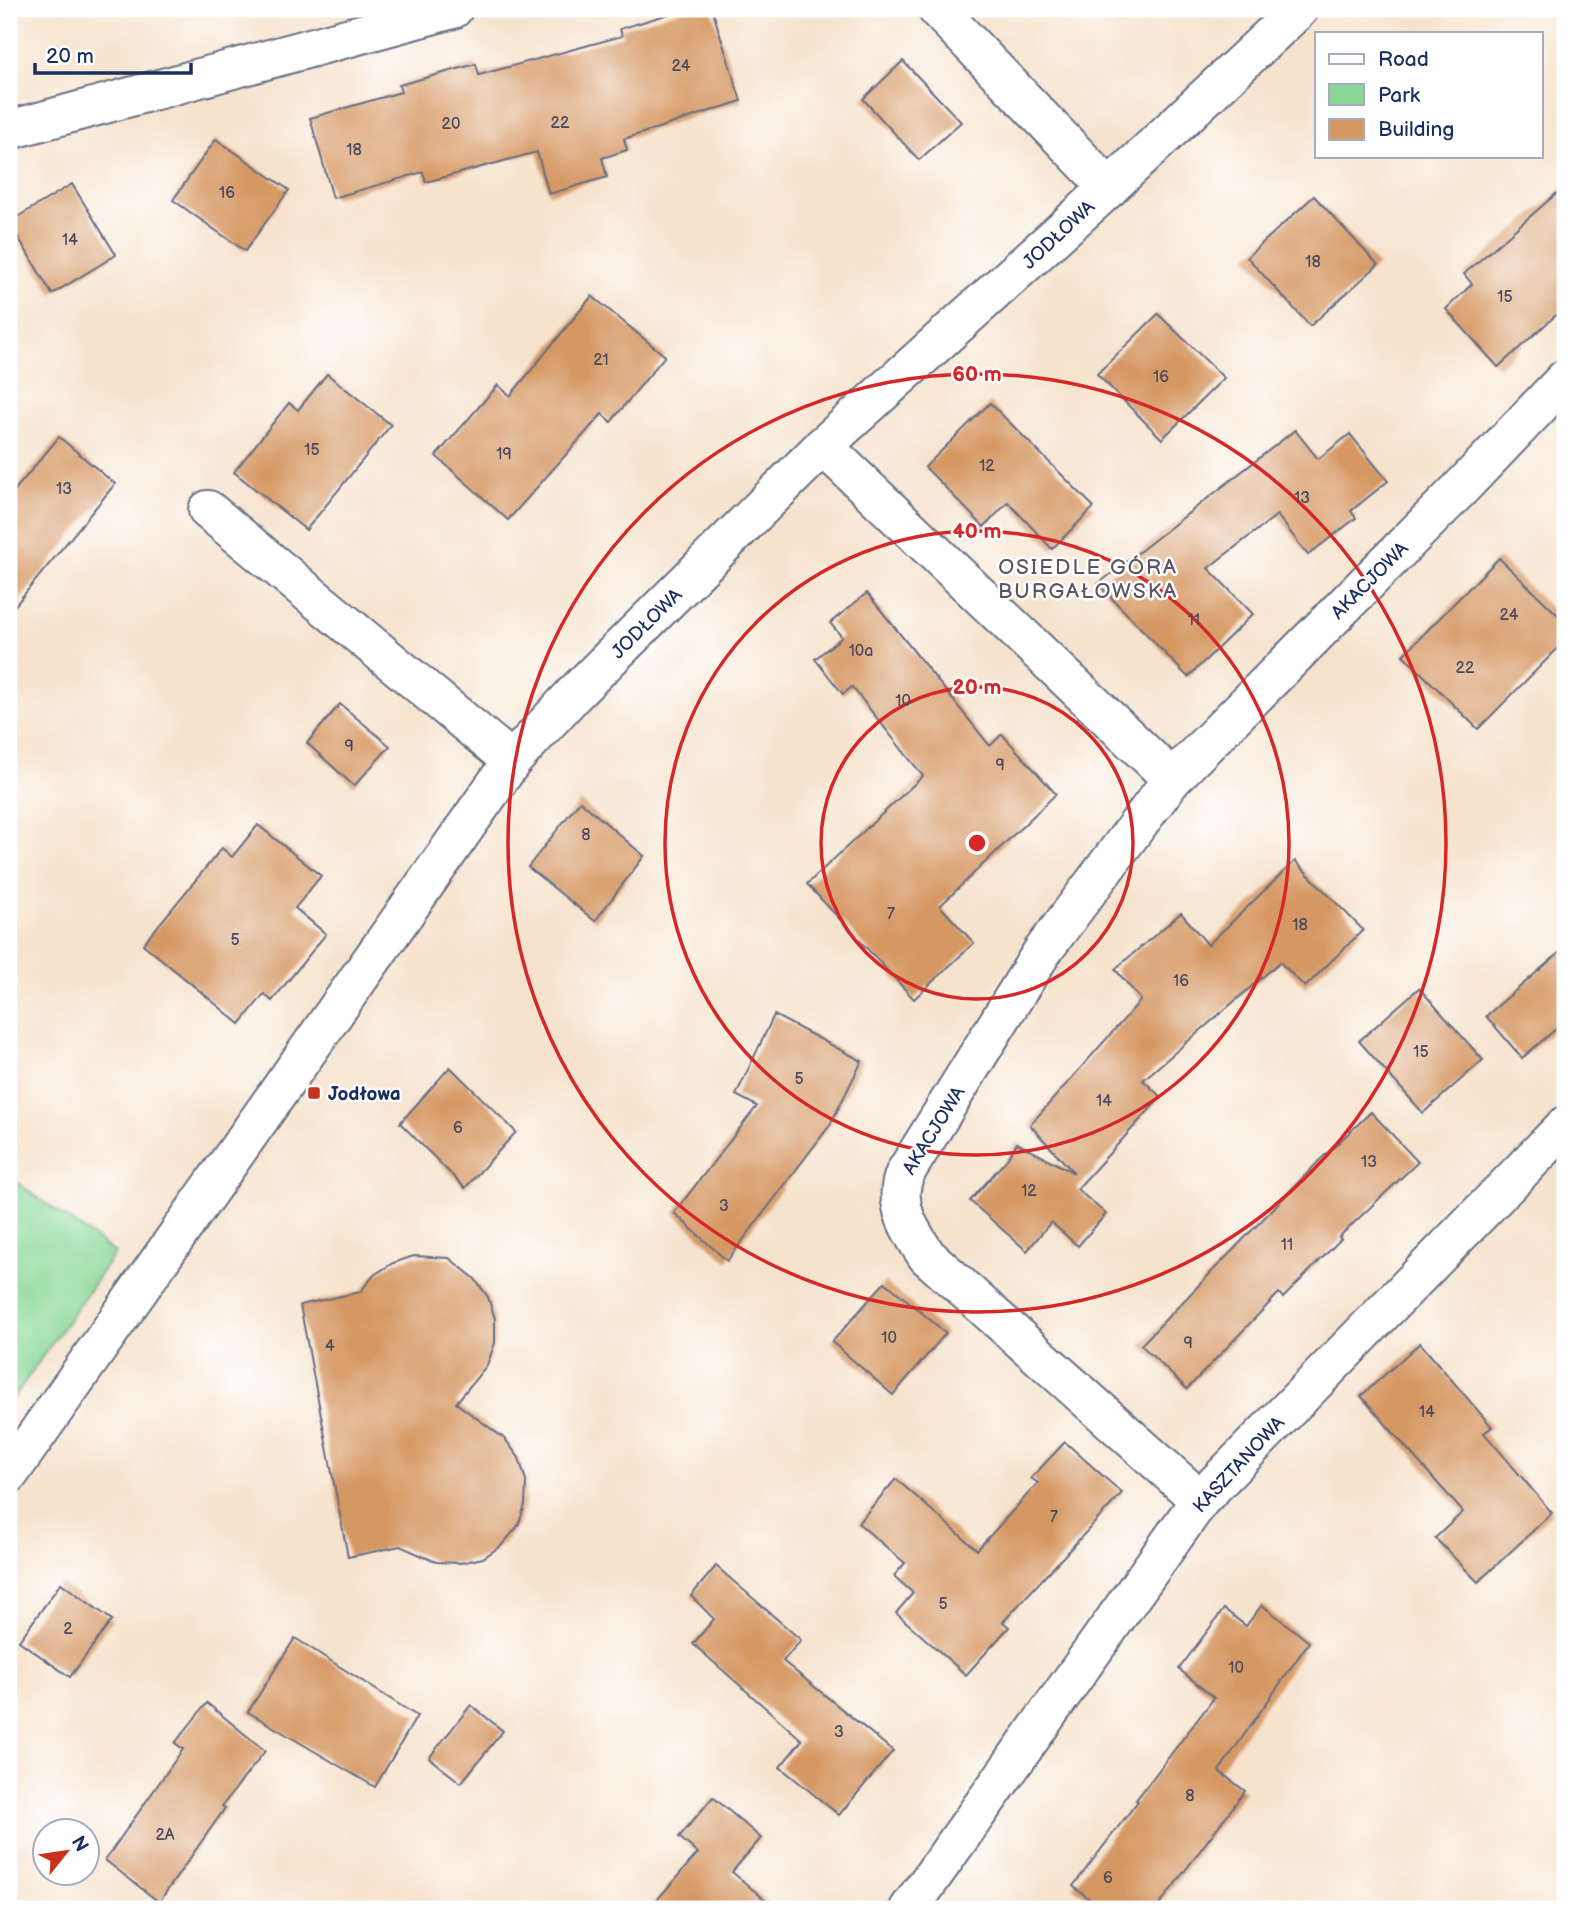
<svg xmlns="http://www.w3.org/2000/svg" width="1574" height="1918" font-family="'Balsamiq Sans',sans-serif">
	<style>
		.green { fill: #8ad896; stroke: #52847a; stroke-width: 2 }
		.building { fill: #d69864 }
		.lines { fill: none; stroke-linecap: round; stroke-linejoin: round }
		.minor-casing { stroke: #686e85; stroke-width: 42 }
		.minor { stroke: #fff; stroke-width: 38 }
		.ring { fill: none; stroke: #d62828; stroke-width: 3.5 }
		.poi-dot { fill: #c8321e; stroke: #fff; stroke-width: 2.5 }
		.labels { text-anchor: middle; stroke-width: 5; stroke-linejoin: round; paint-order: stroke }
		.number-label { font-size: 16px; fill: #4a4960 }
		.street-label { font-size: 19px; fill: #1b2f5e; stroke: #fff }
		.poi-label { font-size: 19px; font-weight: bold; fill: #1b2f5e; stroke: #fff; text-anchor: start }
		.neighbourhood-label { font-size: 21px; letter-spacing: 2px; fill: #5c5460; stroke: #fff }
		.centre { fill: #d62828; stroke: #fff; stroke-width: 3.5 }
		.ring-label { font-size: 21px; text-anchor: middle; font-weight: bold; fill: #d62828; stroke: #fff; stroke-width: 5; stroke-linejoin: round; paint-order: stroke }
	</style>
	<rect width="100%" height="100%" fill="#fff"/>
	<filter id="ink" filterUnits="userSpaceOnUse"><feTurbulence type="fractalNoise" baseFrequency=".0143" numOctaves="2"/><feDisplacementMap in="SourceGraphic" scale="14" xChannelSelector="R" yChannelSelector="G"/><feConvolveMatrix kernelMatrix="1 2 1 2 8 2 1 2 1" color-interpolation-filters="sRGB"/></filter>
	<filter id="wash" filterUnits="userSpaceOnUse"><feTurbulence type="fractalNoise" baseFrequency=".00686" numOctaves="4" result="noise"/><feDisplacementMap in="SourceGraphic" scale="28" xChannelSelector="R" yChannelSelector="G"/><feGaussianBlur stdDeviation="1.57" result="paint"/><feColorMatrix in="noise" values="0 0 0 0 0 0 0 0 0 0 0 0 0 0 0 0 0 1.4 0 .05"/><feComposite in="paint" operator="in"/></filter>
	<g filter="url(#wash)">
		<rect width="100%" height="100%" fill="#f6e3cd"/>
		<path class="green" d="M9 1177 115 1253 9 1404Z"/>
		<g id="blocks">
			<g class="building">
				<path d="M685 9H712L741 101 624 139 627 150 602 158 607 177 549 194 537 152 426 182 423 172 333 198 310 118 401 92 399 85 476 64 479 75 622 36 620 29Z"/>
				<path d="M903 61 961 122 919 160 863 99Z"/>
				<path d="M216 139 289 190 245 251 173 200Z"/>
				<path d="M72 184 116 255 52 294 9 222Z"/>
				<path d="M1565 186V307L1498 367 1446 309 1472 284 1464 274Z"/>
				<path d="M1314 196 1378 265 1310 326 1247 257Z"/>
				<path d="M592 296 665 356 611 422 602 414 508 520 436 456 498 385 510 396Z"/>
				<path d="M1158 314 1224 378 1162 439 1097 374Z"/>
				<path d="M327 374 391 425 306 530 234 472 289 403 298 410Z"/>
				<path d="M990 403 1094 507 1052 549 1008 502 984 527 925 467Z"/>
				<path d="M1295 430 1318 459 1350 434 1388 481 1351 511 1356 518 1308 555 1277 515 1208 568 1253 614 1188 677 1098 584Z"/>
				<path d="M59 437 115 484 9 613V497Z"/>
				<path d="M1499 558 1565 622V641L1478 729 1403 655Z"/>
				<path d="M867 593 990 746 1002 734 1056 794 940 906 974 943 914 999 807 884 923 776 852 687 843 694 815 659 842 637 830 623Z"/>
				<path d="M340 704 390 746 354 786 307 743Z"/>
				<path d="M580 801 644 856 595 921 528 867Z"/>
				<path d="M258 825 321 876 295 908 326 934 272 1001 264 994 240 1024 143 944 222 848 232 857Z"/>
				<path d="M1295 861 1363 930 1305 987 1280 962 1143 1080 1161 1097 1077 1189 1106 1214 1078 1246 1051 1222 1027 1251 970 1201 1008 1158 1017 1143 1074 1173 1030 1125 1141 1000 1115 969 1181 913 1208 945Z"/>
				<path d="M1565 948V1021L1522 1058 1486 1016Z"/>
				<path d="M1419 988 1483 1060 1423 1113 1359 1041Z"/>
				<path d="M774 1015 862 1061 830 1125 727 1261 674 1213 757 1106 736 1095Z"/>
				<path d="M450 1067 516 1132 465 1188 400 1123Z"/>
				<path d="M1371 1112 1418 1162 1339 1237 1341 1239 1283 1298 1279 1293 1187 1389 1141 1345 1321 1159Z"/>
				<path d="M414 1256 449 1258 474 1278 488 1297 495 1319V1343L487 1365 456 1403 505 1439 519 1458 526 1481 525 1505 518 1526 502 1545 483 1558 460 1563 436 1562 400 1546 348 1557 300 1305 360 1292 374 1275 393 1263Z"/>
				<path d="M885 1282 946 1333 893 1395 832 1342Z"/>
				<path d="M1420 1343 1492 1427 1484 1433 1552 1513 1478 1582 1435 1538 1463 1512 1361 1396Z"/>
				<path d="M1065 1442 1122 1493 1003 1622 1009 1627 966 1675 896 1613 913 1593 894 1576 905 1563 858 1523 896 1479 977 1550 1038 1483 1031 1478Z"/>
				<path d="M716 1566 801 1640 783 1661 893 1751 839 1815 780 1767 802 1740 693 1644 714 1619 691 1596Z"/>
				<path d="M61 1583 112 1620 70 1677 19 1641Z"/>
				<path d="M1262 1605 1309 1642 1219 1771 1245 1791 1156 1909H1102L1073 1886 1138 1801 1136 1800 1214 1698 1179 1669 1224 1609 1246 1626Z"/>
				<path d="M295 1638 417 1716 375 1787 248 1712Z"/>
				<path d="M207 1703 265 1751 222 1806 225 1808 159 1902 105 1860 183 1749 175 1743Z"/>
				<path d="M471 1705 503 1731 461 1783 429 1758Z"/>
				<path d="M713 1797 761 1838 732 1872 776 1909H649L698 1853 679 1837Z"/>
			</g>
		</g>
	</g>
	<g filter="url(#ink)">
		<use href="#blocks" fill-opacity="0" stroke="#686e85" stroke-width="2"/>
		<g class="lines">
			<defs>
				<g id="minor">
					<path d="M937 9 1109 188"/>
					<path d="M9 130 453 9"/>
					<path d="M823 446 1172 779"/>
					<path d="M208 510 512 761"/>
					<path d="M9 1474 512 761 573 695 823 446 1109 188 1299 9"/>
					<path d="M1200 1500 927 1256C910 1231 892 1203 905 1173L1042 952 1172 779 1461 488 1565 379"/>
					<path d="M909 1909 1200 1500 1565 1126"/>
				</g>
			</defs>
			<use href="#minor" class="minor-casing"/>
			<use href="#minor" class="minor"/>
		</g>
	</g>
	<g class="ring">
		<circle cx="977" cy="843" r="156"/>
		<circle cx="977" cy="843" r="312"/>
		<circle cx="977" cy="843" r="469"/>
	</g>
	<rect class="poi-dot" x="307" y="1086" width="14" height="14" rx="3.5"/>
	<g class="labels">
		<g class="number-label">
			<text x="681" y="71">24</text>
			<text x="560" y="128">22</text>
			<text x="451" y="129">20</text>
			<text x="354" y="155">18</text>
			<text x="227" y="198">16</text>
			<text x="70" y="245">14</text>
			<text x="1313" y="267">18</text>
			<text x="1505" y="302">15</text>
			<text x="601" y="365">21</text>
			<text x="1161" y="382">16</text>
			<text x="312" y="455">15</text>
			<text x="504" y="459">19</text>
			<text x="987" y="471">12</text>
			<text x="64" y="494">13</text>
			<text x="1302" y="503">13</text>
			<text x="1509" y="620">24</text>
			<text x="1194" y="625">11</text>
			<text x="861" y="656">10a</text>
			<text x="1465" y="673">22</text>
			<text x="903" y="706">10</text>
			<text x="349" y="751">9</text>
			<text x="1000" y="770">9</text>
			<text x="586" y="840">8</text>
			<text x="891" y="919">7</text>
			<text x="1300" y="930">18</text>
			<text x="235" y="945">5</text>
			<text x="1181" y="986">16</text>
			<text x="1421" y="1057">15</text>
			<text x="799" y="1084">5</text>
			<text x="1104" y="1106">14</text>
			<text x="458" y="1133">6</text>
			<text x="1369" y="1167">13</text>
			<text x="1029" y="1196">12</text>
			<text x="724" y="1211">3</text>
			<text x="1287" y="1250">11</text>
			<text x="889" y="1343">10</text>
			<text x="1188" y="1348">9</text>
			<text x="330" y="1351">4</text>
			<text x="1427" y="1417">14</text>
			<text x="1054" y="1522">7</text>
			<text x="943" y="1609">5</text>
			<text x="68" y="1634">2</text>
			<text x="1236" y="1673">10</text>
			<text x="839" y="1737">3</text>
			<text x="1190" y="1801">8</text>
			<text x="165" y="1840">2A</text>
			<text x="1108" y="1883">6</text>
		</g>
		<g class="street-label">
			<text transform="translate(1058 234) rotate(-43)" y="7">JODŁOWA</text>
			<text transform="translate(1369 580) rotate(-45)" y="7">AKACJOWA</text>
			<text transform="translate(646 623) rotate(-45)" y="7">JODŁOWA</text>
			<text transform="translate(933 1130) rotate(-58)" y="7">AKACJOWA</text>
			<text transform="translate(1238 1464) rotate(-47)" y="7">KASZTANOWA</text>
		</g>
		<g class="poi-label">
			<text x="328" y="1100">Jodłowa</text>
		</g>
		<g class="neighbourhood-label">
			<text x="1088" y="574">OSIEDLE GÓRA<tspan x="1088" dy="24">BURGAŁOWSKA</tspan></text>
		</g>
	</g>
	<circle cx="977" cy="843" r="10" class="centre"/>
	<g class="ring-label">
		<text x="977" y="381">60 m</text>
		<text x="977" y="538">40 m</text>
		<text x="977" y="694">20 m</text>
	</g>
	<rect width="1574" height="1918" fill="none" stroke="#fff" stroke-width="35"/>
	<rect x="1315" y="32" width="228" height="126" fill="#ffffff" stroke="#a4acbf" stroke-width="2"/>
	<rect x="1329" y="54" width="35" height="10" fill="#ffffff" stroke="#a4acbf" stroke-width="2"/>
	<text x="1378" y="66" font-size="21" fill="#1b2f5e">Road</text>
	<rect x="1329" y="84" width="35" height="21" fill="#8ad896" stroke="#a4acbf" stroke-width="2"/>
	<text x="1378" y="102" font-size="21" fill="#1b2f5e">Park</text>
	<rect x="1329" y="119" width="35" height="21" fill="#d69864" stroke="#a4acbf" stroke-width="2"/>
	<text x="1378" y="136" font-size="21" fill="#1b2f5e">Building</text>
	<g transform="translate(66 1852) rotate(60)"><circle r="33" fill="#ffffff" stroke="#a4acbf" stroke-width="2"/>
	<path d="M0-5L12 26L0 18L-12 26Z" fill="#c8321e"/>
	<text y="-10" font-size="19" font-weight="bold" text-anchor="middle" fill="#1b2f5e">N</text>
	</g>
	<path d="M35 63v10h156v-10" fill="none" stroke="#1b2f5e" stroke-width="3.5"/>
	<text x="46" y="63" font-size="21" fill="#1b2f5e" stroke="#ffffff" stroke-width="5" paint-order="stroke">20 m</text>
</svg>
